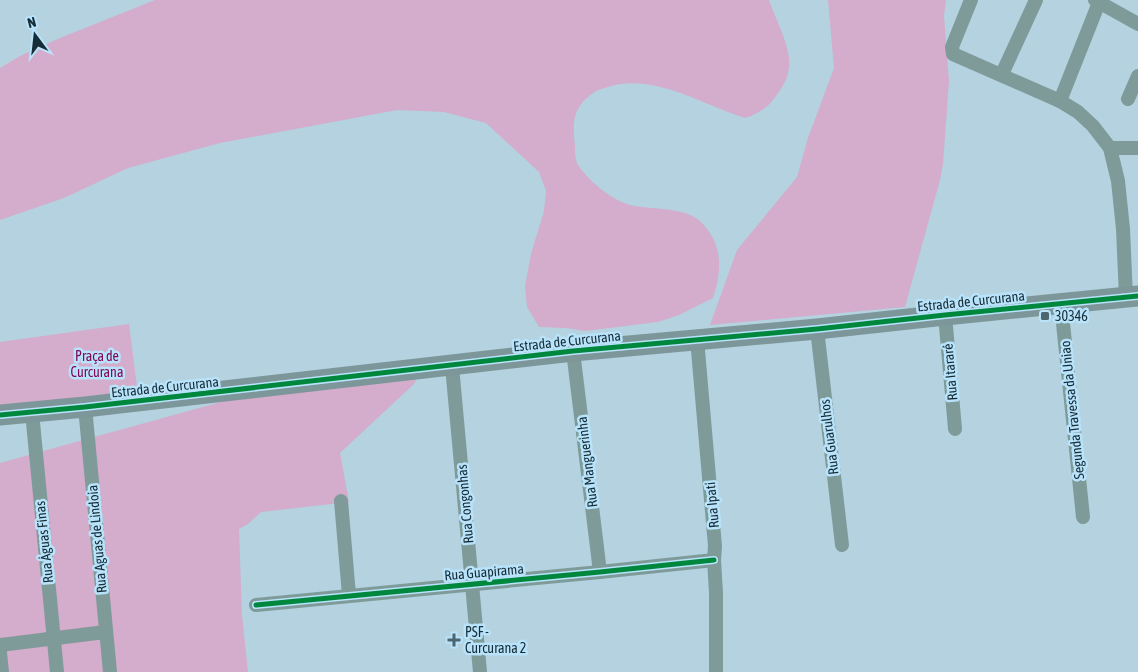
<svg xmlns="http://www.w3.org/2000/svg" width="1138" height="672" font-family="'Asap Condensed',sans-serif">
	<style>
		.green { fill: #d4accc }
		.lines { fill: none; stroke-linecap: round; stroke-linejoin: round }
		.street { stroke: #7f9b99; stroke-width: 14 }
		.primary { stroke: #7d9699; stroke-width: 21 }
		.cycleway-casing { stroke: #b8e3fa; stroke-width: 8 }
		.cycleway { stroke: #00873e; stroke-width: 5 }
		.poi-dot { fill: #4d6672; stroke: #b8e3fa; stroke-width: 2 }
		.labels { text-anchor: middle; stroke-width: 5; stroke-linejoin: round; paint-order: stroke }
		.street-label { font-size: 14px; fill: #162c36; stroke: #b8e3fa }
		.poi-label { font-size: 14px; fill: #162c36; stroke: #b8e3fa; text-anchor: start }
		.park-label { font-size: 14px; fill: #840756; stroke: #b8e3fa }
	</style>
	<rect width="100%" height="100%" fill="#b4d2e0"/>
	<g class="green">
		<path d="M155 0H769C775 18 792 49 789 68 788 78 782 88 776 96 769 107 758 114 745 118 703 105 656 74 611 86 606 88 600 89 596 91 573 106 572 121 575 146 575 152 575 160 578 165 588 180 607 196 624 203 647 212 686 204 703 224 723 246 722 271 713 298L679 315 658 322 585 331 566 328 539 327 527 307 525 286 531 254 544 211 546 191 539 172 486 123 444 112 397 110 220 143 128 168 64 198 0 220V68L20 56 60 38Z"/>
		<path d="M828 0H946L944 16 949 81 943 164 940 180 905 307 710 325 737 250 797 177 808 138 834 68Z"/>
		<path d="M129 324 138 395 0 408V342Z"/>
		<path d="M417 378 414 384 340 453 349 502 261 512 248 524 239 529 242 615 248 672H0V463L228 400Z"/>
	</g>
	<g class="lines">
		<g class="street">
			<path d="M971 0 952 47 953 54 1060 101 1078 112 1093 126 1110 148 1118 181 1123 229 1126 297"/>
			<path d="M1095 0 1138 24"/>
			<path d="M1002 74 1036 0"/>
			<path d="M1128 99 1138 76"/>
			<path d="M1060 101 1100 0"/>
			<path d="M1110 148H1138"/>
			<path d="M1061 304 1083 517"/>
			<path d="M945 315 955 429"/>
			<path d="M817 329 842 545"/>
			<path d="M697 339 715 546 714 560 716 593V672"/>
			<path d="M573 351 600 572"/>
			<path d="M452 366 480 672"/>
			<path d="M85 407 110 672"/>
			<path d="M32 412 57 672"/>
			<path d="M341 501 349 595"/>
			<path d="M256 605 600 572 714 560"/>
			<path d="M0 645 105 632"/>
			<path d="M0 653 2 672"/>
		</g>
		<path class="primary" d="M0 415 85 407 573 351 817 329 945 315 1138 296"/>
		<defs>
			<g id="cycleway">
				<path d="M0 415 85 407 573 351 817 329 945 315 1138 296"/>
				<path d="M256 605 600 572 714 560"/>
			</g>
		</defs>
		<use href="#cycleway" class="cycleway-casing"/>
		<use href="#cycleway" class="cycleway"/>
	</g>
	<g class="poi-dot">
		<rect x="1040" y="311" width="10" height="10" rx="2.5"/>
		<path d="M451.5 632.5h5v5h5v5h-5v5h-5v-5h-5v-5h5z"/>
	</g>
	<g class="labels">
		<g class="street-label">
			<text transform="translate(971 301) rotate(-6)" y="5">Estrada de Curcurana</text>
			<text transform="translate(567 341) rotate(-6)" y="5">Estrada de Curcurana</text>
			<text transform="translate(950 372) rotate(-95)" y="5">Rua Itararé</text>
			<text transform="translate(165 387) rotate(-6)" y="5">Estrada de Curcurana</text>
			<text transform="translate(1072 410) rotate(-96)" y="5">Segunda Travessa da Uniao</text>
			<text transform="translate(829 437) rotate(-97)" y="5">Rua Guarulhos</text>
			<text transform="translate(587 462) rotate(-97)" y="5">Rua Manguerinha</text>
			<text transform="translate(465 504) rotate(-95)" y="5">Rua Congonhas</text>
			<text transform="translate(712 505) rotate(-95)" y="5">Rua Ipati</text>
			<text transform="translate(97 539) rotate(-95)" y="5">Rua Aguas de Lindoia</text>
			<text transform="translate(44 542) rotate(-96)" y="5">Rua Águas Finas</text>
			<text transform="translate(484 572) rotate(-5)" y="5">Rua Guapirama</text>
		</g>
		<g class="poi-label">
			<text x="1055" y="321">30346</text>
			<text x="465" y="637">PSF -<tspan x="465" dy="16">Curcurana 2</tspan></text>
		</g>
		<g class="park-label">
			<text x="97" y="361">Praça de<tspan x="97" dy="16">Curcurana</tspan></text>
		</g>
	</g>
	<g transform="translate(35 35) rotate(345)" stroke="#b8e3fa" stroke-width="4" paint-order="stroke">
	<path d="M0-4L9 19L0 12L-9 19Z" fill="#162c36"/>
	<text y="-8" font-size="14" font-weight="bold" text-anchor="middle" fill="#162c36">N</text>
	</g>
</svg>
